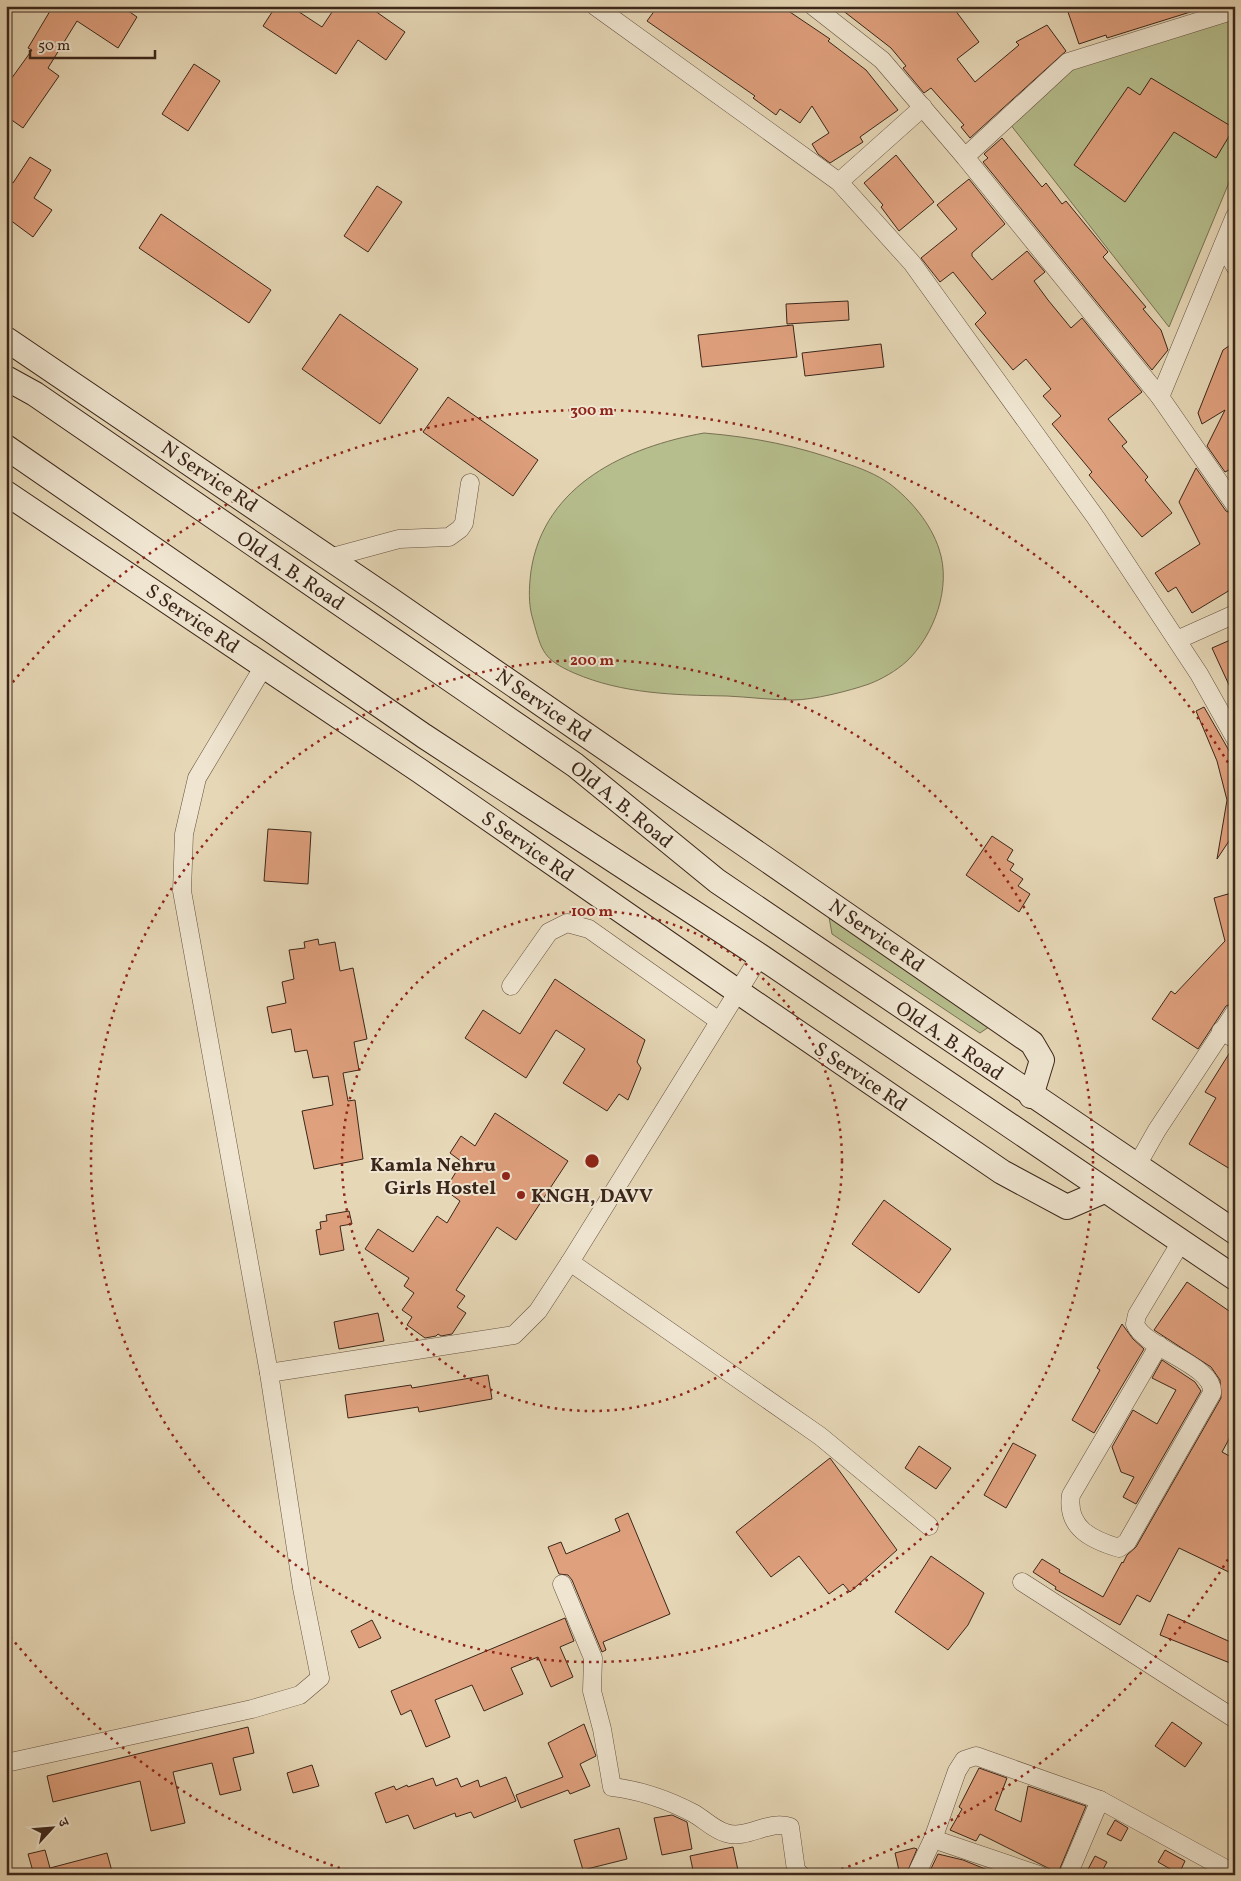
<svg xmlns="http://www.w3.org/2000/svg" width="1241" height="1881" font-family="Vollkorn,'Noto Serif Devanagari',serif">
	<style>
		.green { fill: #b6be8d; stroke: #787254 }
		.building { fill: #dfa07d; stroke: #3b261a }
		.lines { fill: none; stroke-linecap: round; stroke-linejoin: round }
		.street-casing { stroke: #665241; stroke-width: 19 }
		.secondary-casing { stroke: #3b261a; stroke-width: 26 }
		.street { stroke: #efe5d0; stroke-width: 18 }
		.secondary { stroke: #efe5d0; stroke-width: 24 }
		.ring { fill: none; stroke: #8f2418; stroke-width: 2.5; stroke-dasharray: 2.5 5 }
		.poi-dot { fill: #8f2418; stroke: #efe5d0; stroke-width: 2 }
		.labels { text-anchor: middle; stroke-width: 4; stroke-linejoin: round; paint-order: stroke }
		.street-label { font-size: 20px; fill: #3b261a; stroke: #efe5d0 }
		.poi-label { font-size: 20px; font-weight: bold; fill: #3b261a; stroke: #efe5d0; text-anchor: end }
		.centre { fill: #8f2418; stroke: #efe5d0; stroke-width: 2.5 }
		.ring-label { font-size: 15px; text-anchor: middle; font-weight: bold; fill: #8f2418; stroke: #efe5d0; stroke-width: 4; stroke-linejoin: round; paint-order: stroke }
	</style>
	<rect width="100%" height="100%" fill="#e6d7b6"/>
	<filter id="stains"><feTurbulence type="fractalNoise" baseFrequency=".004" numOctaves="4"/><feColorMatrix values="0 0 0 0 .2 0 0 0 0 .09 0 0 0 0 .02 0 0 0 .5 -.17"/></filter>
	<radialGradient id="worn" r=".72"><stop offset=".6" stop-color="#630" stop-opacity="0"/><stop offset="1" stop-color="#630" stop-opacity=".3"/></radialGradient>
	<g class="green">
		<path d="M1235 19V168L1169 327 1010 124 1067 67Z"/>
		<path d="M704 433C753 437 799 446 845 463 860 468 876 474 890 484 911 500 931 524 939 549 952 587 934 635 907 661 896 671 882 679 869 684 849 691 813 700 793 700 771 700 749 697 727 696 674 695 623 694 574 673 543 659 542 652 533 620 528 604 529 587 531 571 544 484 627 447 704 433Z"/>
		<path d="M826 900 999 1020 980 1033 832 934Z"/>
	</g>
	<g class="building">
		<path d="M53 6H121L137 17 118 48 77 21 48 68 59 76 23 128 6 116V86L32 50 28 48Z"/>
		<path d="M276 6H290L322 27 336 6H368L405 32 386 60 358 40 336 74 263 26Z"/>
		<path d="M658 6H781L830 39 828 41 866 70 898 110 860 137 863 142 830 163 818 154 812 144 829 133 812 106 800 123 780 109 776 115 753 98 755 96 647 21Z"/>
		<path d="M837 6H952L979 42 957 59 975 82 1019 45 1016 42 1047 25 1066 51 970 138 961 127 964 125 931 88 924 93 903 68 906 66 891 48Z"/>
		<path d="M1085 6H1200V9L1107 38 1106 35 1079 44 1068 12Z"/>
		<path d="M194 64 220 81 188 131 162 114Z"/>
		<path d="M1151 78 1234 128 1216 158 1174 132 1125 202 1074 165 1128 87 1140 95Z"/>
		<path d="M1002 138 1042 187 1046 183 1062 204 1066 201 1108 252 1103 257 1146 307 1143 309 1161 330 1168 350 1152 370 983 162 988 158 984 154Z"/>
		<path d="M896 155 934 202 899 231 881 207 883 205 864 183Z"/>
		<path d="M30 157 51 170 34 198 52 210 33 237 6 217V178L13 183Z"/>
		<path d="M969 179 1005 224 972 253V256L992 280 1027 251 1045 272 1034 281 1048 300 1071 328 1082 318 1142 392 1108 419 1127 442 1122 446 1148 477 1145 480 1172 513 1142 537 1089 475 1092 472 1052 424 1061 416 1043 396 1051 389 1026 359 1013 370 975 324 986 313 953 272 940 282 921 258 957 229 937 205Z"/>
		<path d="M377 186 402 202 368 252 344 236Z"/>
		<path d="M161 214 271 290 249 323 139 248Z"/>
		<path d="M848 301 849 320 787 324 786 304Z"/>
		<path d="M340 314 418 369 380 424 302 369Z"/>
		<path d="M793 325 797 357 702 367 698 335Z"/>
		<path d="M1235 342V467L1225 472 1207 446 1225 410 1202 424 1198 413 1223 350Z"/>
		<path d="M881 344 884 367 805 376 802 353Z"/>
		<path d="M448 397 538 460 513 496 423 432Z"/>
		<path d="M1196 468 1226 511 1235 515V587L1192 613 1176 587 1168 592 1155 573 1200 544 1179 502Z"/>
		<path d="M1235 638V698L1212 648Z"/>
		<path d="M1204 707 1235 761V832L1217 859 1227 800 1217 761 1196 711Z"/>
		<path d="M268 829 311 832 308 884 264 881Z"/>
		<path d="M992 836 1013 850 1007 860 1014 864 1010 870 1023 879 1018 886 1030 894 1019 912 966 875Z"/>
		<path d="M1235 892V1002L1226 1006 1198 1049 1152 1019 1171 991 1175 994 1225 941 1214 898Z"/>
		<path d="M318 939 319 945 335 942 340 971 353 968 367 1039 354 1042 359 1070 343 1073 348 1101 355 1100 363 1159 314 1169 302 1111 333 1105 328 1076 313 1078 307 1050 295 1052 291 1029 272 1033 267 1007 286 1003 282 982 294 979 289 950 305 948 304 942Z"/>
		<path d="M555 979 645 1040 637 1062 641 1068 628 1100 619 1094 607 1111 563 1083 585 1049 556 1030 526 1078 465 1038 483 1010 520 1034Z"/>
		<path d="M1232 1049 1235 1050V1172L1189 1144 1216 1098 1205 1092Z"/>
		<path d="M495 1113 568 1161 516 1240 497 1227 456 1290 465 1296 457 1307 466 1313 452 1334 441 1336 438 1334 436 1336 425 1338 407 1325 412 1317 402 1310 414 1293 404 1286 409 1278 365 1249 378 1229 413 1252 437 1216 447 1223 460 1201 445 1190 462 1162 450 1153 461 1136 475 1146Z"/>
		<path d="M884 1200 951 1249 919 1293 852 1244Z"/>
		<path d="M349 1211 352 1224 340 1226 344 1250 320 1255 316 1230 321 1229 320 1222 327 1221 326 1215Z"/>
		<path d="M1187 1282 1235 1315V1428L1222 1452 1235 1459V1575L1179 1548 1150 1602 1137 1595 1120 1625 1055 1589 1056 1587 1033 1572 1042 1559 1060 1570 1059 1572 1103 1597 1122 1562 1123 1563 1127 1555 1136 1547 1221 1398 1220 1380 1211 1367 1154 1330Z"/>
		<path d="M378 1313 384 1341 339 1349 334 1322Z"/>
		<path d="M1122 1324 1133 1339 1144 1349 1094 1433 1072 1420 1100 1370 1097 1368Z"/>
		<path d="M1162 1360 1195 1382 1201 1391 1136 1504 1123 1497 1134 1477 1121 1472 1112 1447 1133 1410 1157 1424 1176 1390 1152 1378Z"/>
		<path d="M488 1375 492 1399 419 1412 418 1407 348 1418 345 1395 411 1385 412 1388Z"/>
		<path d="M1013 1443 1036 1455 1006 1508 984 1495Z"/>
		<path d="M919 1446 951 1468 936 1489 905 1468Z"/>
		<path d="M830 1458 897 1550 850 1592 843 1584 829 1594 799 1556 771 1577 736 1532Z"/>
		<path d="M628 1513 670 1614 603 1642 606 1650 602 1652 572 1580 568 1575 559 1574 548 1547 561 1542 566 1554 620 1531 615 1519Z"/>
		<path d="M931 1556 984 1593 968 1625 948 1650 895 1612Z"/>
		<path d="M1168 1614 1235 1644V1665L1160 1635Z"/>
		<path d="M565 1618 574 1641 560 1647 573 1677 551 1687 538 1657 511 1668 523 1694 484 1711 472 1685 435 1700 450 1737 426 1747 411 1710 401 1715 391 1691Z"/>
		<path d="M372 1620 381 1638 359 1648 351 1631Z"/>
		<path d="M1172 1722 1202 1743 1185 1767 1155 1746Z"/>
		<path d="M584 1724 596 1756 580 1764 590 1786 570 1794 568 1790 521 1808 516 1795 563 1777 548 1743Z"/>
		<path d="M248 1727 254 1753 233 1758 241 1790 220 1795 212 1763 173 1772 185 1823 151 1831 140 1781 53 1802 47 1776Z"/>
		<path d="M312 1765 319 1786 293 1793 287 1773Z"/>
		<path d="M979 1768 1007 1778 995 1810 1021 1822 1028 1786 1086 1806 1058 1873 980 1834 976 1841 950 1830 962 1809 959 1807Z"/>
		<path d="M506 1777 516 1801 474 1818 471 1812 456 1817 455 1813 414 1829 408 1815 386 1823 375 1793 394 1786 396 1790 407 1785 408 1787 433 1778 436 1786 457 1778 461 1787 478 1780 480 1787Z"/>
		<path d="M672 1815 687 1822 692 1849 662 1855 654 1818Z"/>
		<path d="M1115 1820 1128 1828 1121 1841 1107 1834Z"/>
		<path d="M619 1828 627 1859 583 1870 574 1840Z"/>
		<path d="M733 1847 739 1875H694L690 1856Z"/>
		<path d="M914 1848 917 1849 906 1875H900L895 1853Z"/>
		<path d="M45 1850 50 1868 107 1853 113 1875H34L28 1854Z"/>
		<path d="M1165 1850 1185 1861 1179 1874 1158 1862Z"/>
		<path d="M938 1854 963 1860 1000 1875H928Z"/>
		<path d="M1095 1856 1107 1862 1100 1875H1085Z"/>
	</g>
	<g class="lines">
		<defs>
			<g id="street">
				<path d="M595 6 839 182 912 263 1096 518 1199 674 1235 738"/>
				<path d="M813 6 882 60 965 157 1160 397 1235 505"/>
				<path d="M965 157 1068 62 1235 10"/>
				<path d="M839 182 923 107"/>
				<path d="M1223 246 1235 266"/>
				<path d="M1160 397 1235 216"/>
				<path d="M329 558 399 539 449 537 460 529 464 523 470 483"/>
				<path d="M1177 640 1235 614"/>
				<path d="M511 986 549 932 567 923 589 929 719 1021"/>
				<path d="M1221 1031 1235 1039"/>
				<path d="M1136 1167 1157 1130 1235 1012"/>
				<path d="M570 1262 820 1436 929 1526"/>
				<path d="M1159 1345 1071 1495C1066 1528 1092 1540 1119 1548L1127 1542 1212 1393C1215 1365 1145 1349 1135 1324L1137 1315 1181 1242"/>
				<path d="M269 1373 514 1335 538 1311 570 1262 760 956"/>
				<path d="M1022 1582 1235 1719"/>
				<path d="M562 1584 593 1658 592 1691 602 1729 612 1787C639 1790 668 1800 693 1813 704 1819 714 1830 726 1833 747 1840 769 1819 790 1827L796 1870 801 1875"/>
				<path d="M6 1763 252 1709 300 1695 320 1678 302 1588 269 1373 182 891 184 834 197 778 264 666"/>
				<path d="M916 1875 933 1839"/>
				<path d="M1039 1875 933 1839 957 1771 964 1760 976 1756 1100 1800 1235 1874"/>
				<path d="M1068 1875 1100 1800"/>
			</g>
			<g id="secondary">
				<path d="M6 339 388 598 1032 1043 1042 1060 1031 1096"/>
				<path d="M6 378 35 394 575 765 717 881 1235 1232"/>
				<path d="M6 447 424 736 760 956 1235 1278"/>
				<path d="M6 493 420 771 737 991 1002 1172 1067 1207 1104 1191"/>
			</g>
		</defs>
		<use href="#street" class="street-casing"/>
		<use href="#secondary" class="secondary-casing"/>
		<use href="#street" class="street"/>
		<use href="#secondary" class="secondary"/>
	</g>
	<g class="ring">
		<circle cx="592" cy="1161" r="250"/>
		<circle cx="592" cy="1161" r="501"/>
		<path d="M1232 1553A751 751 0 0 1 830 1873M354 1873A751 751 0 0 1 8 1634M8 688A751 751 0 0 1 1232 769"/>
	</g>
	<g class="poi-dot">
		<circle cx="506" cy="1176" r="5"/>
		<circle cx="521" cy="1195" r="5"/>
	</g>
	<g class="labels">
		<g class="street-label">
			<text transform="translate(210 476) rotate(34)" y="7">N Service Rd</text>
			<text transform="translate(291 570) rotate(34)" y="7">Old A. B. Road</text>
			<text transform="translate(193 618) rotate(34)" y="7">S Service Rd</text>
			<text transform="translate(544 705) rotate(35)" y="7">N Service Rd</text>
			<text transform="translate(622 804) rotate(39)" y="7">Old A. B. Road</text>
			<text transform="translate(528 846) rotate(35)" y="7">S Service Rd</text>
			<text transform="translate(877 935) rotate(35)" y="7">N Service Rd</text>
			<text transform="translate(950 1040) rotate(34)" y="7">Old A. B. Road</text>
			<text transform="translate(861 1076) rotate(34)" y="7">S Service Rd</text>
		</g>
		<g class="poi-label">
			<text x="496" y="1171">Kamla Nehru<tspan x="496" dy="23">Girls Hostel</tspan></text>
			<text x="531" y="1202" text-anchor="start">KNGH, DAVV</text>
		</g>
	</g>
	<circle cx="592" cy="1161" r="8" class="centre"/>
	<g class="ring-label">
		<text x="592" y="415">300 m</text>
		<text x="592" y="665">200 m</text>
		<text x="592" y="916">100 m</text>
	</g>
	<rect width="1241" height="1881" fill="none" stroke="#e6d7b6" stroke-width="25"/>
	<rect x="8" y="8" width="1226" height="1866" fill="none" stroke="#3b261a" stroke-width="2.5"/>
	<rect x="12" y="12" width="1216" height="1856" fill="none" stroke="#3b261a"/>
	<g transform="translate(52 1828) rotate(64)" stroke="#efe5d0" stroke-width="4" paint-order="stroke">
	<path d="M0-4L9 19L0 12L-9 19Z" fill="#3b261a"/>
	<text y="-8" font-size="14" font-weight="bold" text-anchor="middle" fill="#3b261a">उ</text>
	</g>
	<path d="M30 50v8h125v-8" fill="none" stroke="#3b261a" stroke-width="2.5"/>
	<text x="38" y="50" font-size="15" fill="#3b261a" stroke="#efe5d0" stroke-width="4" paint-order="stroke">50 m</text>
	<rect width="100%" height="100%" filter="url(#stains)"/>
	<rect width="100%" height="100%" fill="url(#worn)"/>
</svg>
